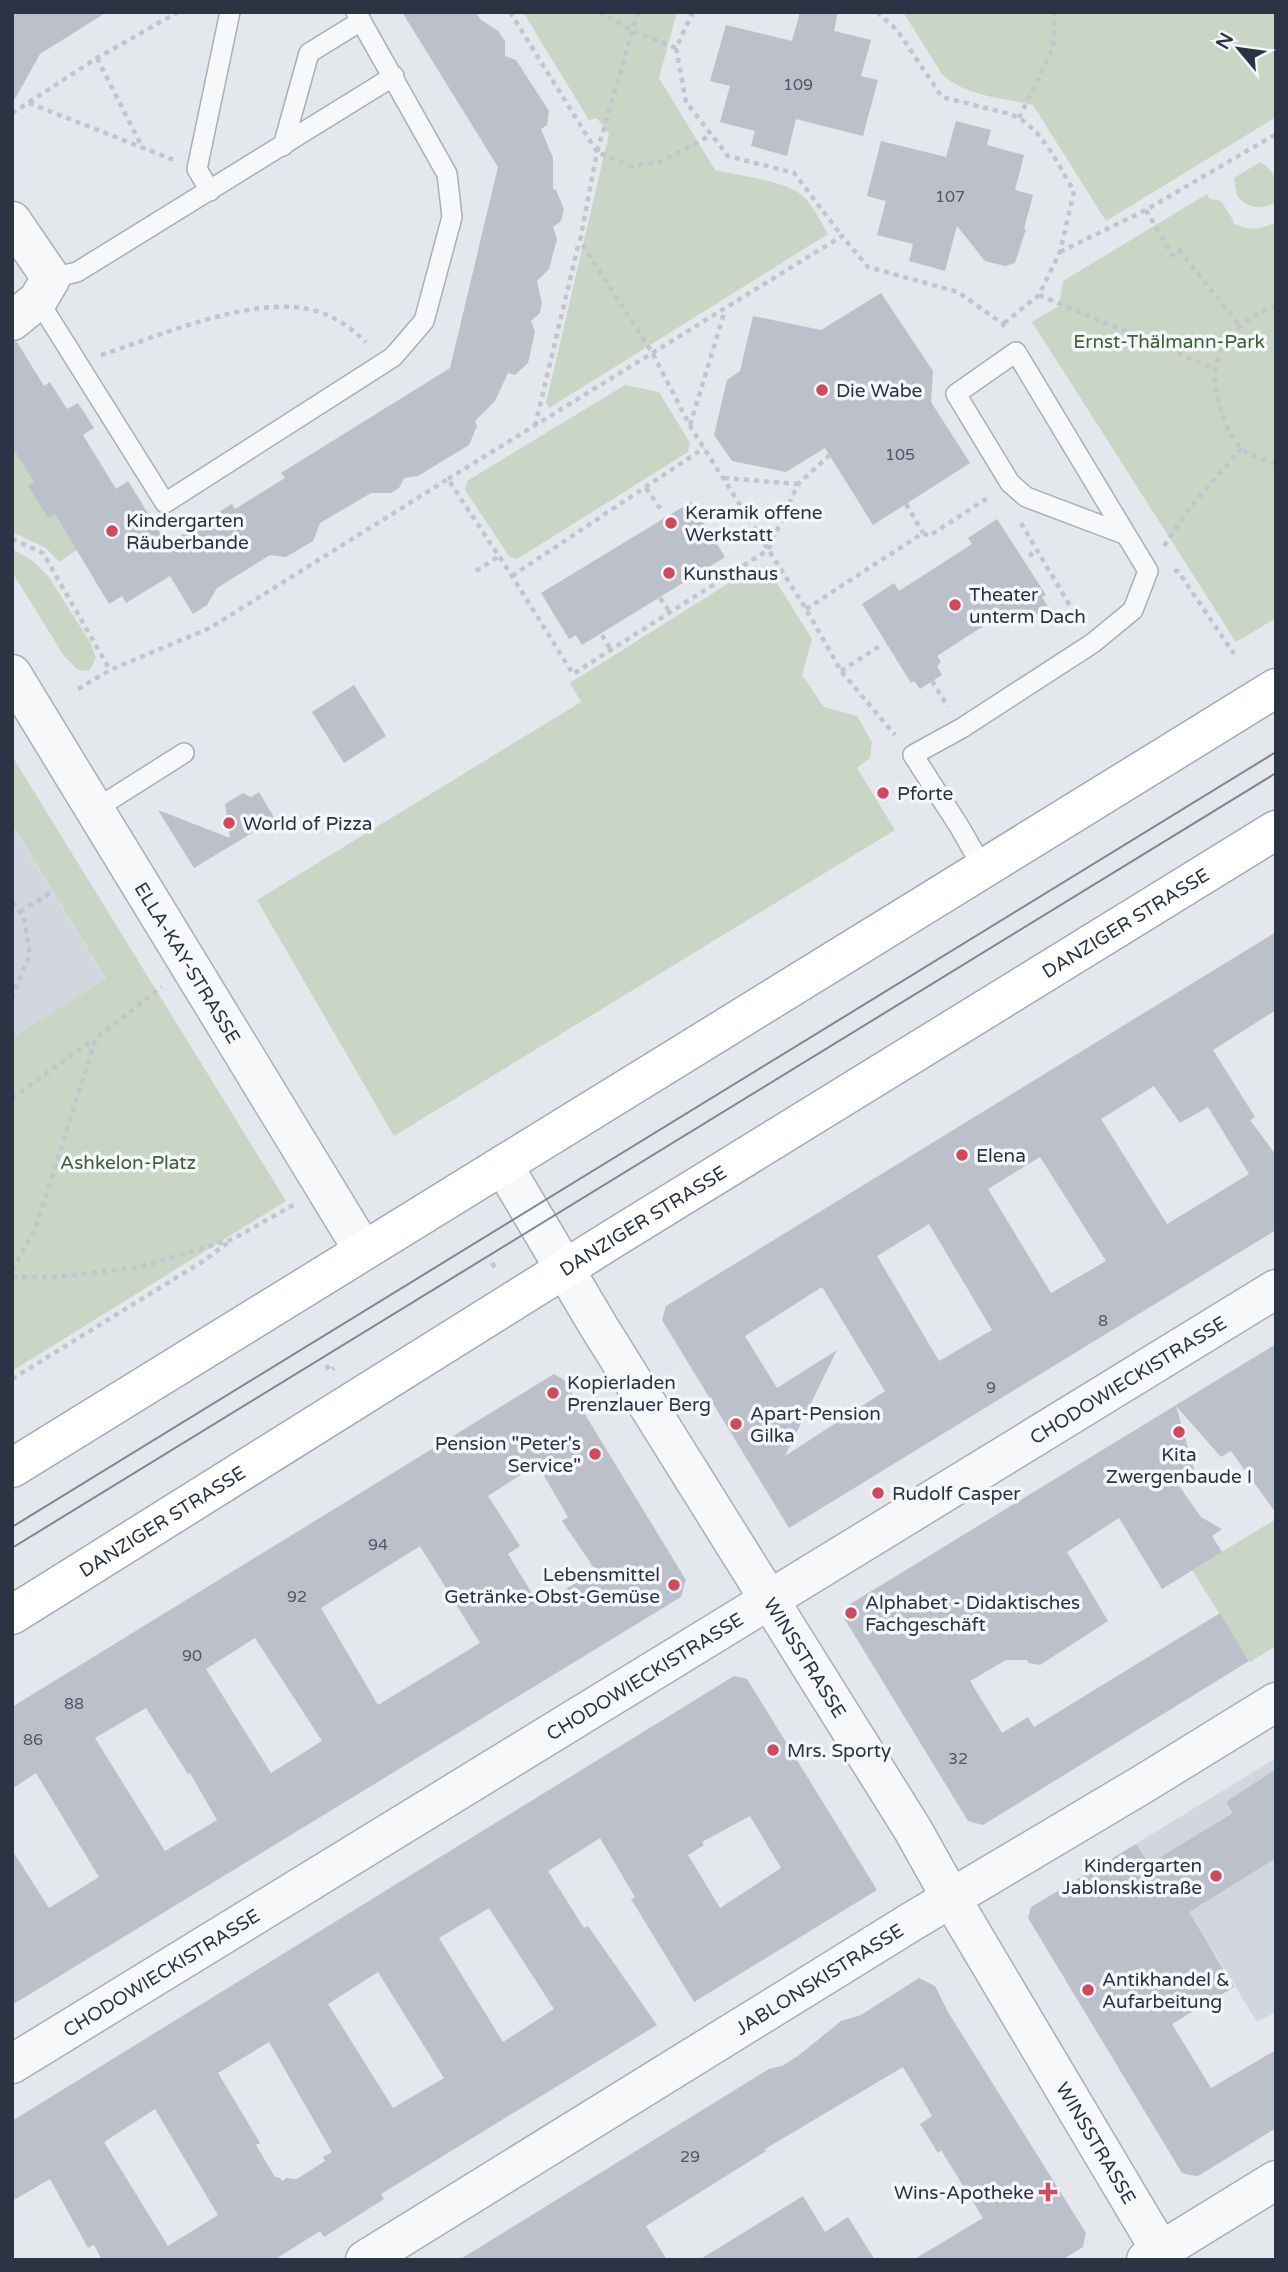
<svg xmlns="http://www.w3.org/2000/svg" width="1288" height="2272" font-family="'Varela Round',sans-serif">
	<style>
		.built { fill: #d2d6de }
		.green { fill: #c9d6c5 }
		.building { fill: #bbc0ca; fill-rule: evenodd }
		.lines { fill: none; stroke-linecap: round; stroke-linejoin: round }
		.lane-casing { stroke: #a9aeb7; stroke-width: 22 }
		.street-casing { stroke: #a9aeb7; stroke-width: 41 }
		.primary-casing { stroke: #a3abb8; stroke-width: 41 }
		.path { stroke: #c2c5cb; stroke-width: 4.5; stroke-dasharray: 5 5; stroke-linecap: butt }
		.lane { stroke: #f7f8fa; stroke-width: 19 }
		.street { stroke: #f7f8fa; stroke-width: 38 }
		.primary { stroke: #fff; stroke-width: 38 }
		.tram { stroke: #7d8696; stroke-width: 2 }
		.poi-dot { fill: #d1495b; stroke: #f4f6f9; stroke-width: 2.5 }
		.labels { text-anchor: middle; stroke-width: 7; stroke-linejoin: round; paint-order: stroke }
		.number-label { font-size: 16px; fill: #4f5766 }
		.park-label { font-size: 19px; fill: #3f6138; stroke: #f4f6f9 }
		.poi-label { font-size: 19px; fill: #2b3445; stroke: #f4f6f9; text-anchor: start }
		.street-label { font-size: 19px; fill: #2b3445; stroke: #f4f6f9 }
	</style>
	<rect width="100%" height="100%" fill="#e4e7ec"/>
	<g class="built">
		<path d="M12 825 106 980 12 1038Z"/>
		<path d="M1276 1758V2012L1257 2022 1210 1945 1202 1949 1136 1844Z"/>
	</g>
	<g class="green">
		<path d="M523 12H677L659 78 715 170C739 176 786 180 804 197 814 207 821 223 828 234L549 408 546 403 609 134 597 118 589 120Z"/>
		<path d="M903 12H1276V117L1106 221 1033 105C1003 98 964 96 942 74Z"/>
		<path d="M1260 162C1277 171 1276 185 1276 202 1262 210 1248 209 1237 196L1234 178Z"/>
		<path d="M1207 194 1210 199 1221 201 1233 220V223C1249 231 1260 230 1276 222V618L1236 642 1032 322 1059 306 1063 281Z"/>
		<path d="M625 385 659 392 690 443 688 452 517 559 509 556 465 490 467 481Z"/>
		<path d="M12 447 34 482 29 486 48 518 55 514 77 550 59 562 46 548 12 532Z"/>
		<path d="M12 549 33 561 48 576 90 642 96 658 89 671 78 670 64 656 12 572Z"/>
		<path d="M756 566 767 567 812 639 802 675 824 707 857 716 872 742 870 758 857 768 895 830 394 1136 257 900 581 702 570 683Z"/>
		<path d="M12 756 286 1201 12 1371V1038L106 979 12 824Z"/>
		<path d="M1276 1519V1646L1250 1662 1192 1570Z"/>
	</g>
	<g class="building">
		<path d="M12 12H107L40 54 12 104Z"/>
		<path d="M402 12H476L480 19 498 31 505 41V56L516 60 549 111 547 125 541 129 553 158V189L556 190 564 209 561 221 553 227 557 239 549 269 537 281 542 303 540 313 531 321 535 332 528 363 515 375 508 373 495 401 475 421 477 426 469 445 418 476 404 478 399 488 391 493H371L320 523 313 541 286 557 270 555 217 588 207 605 193 614 170 576 126 603 122 596 109 604 55 514 48 518 28 486 34 482 12 447V342H17L44 386 50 382 67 409 78 403 94 428 83 435 116 489 128 481 167 544 232 504 235 509 285 478 281 473 450 368 498 167Z"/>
		<path d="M800 12H838L834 31 871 40 861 76 878 80 863 136 796 119 787 156 751 146 755 131 720 122 730 86 710 81 726 25 792 41Z"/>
		<path d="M956 121 991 130 987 145 1024 155 1015 190 1033 195 1024 229H1026L1015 263 1005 266 985 261 957 226 945 271 909 261 913 244 877 235 886 201 867 196 881 141 946 157Z"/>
		<path d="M881 293 933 371 931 402 970 463 873 525 825 448 786 472 732 461 714 435 727 380 740 371 753 316 821 330Z"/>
		<path d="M691 502 725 557 582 645 576 635 569 639 541 593Z"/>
		<path d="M997 519 1046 595 1042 597 1048 607 1023 623 1018 616 1014 619 1008 611 971 634 937 656 941 662 937 666 942 675 920 689 914 681 911 683 862 604 894 583 899 591 972 544 968 538Z"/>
		<path d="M354 685 386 736 344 763 312 712Z"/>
		<path d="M259 792 275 819 194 868 158 810 230 838 225 804 243 793 251 797Z"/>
		<path d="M1276 932V1010L1213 1050 1255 1117 1250 1120 1276 1155V1230L789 1528 662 1320 666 1306ZM1154 1086 1180 1123 1208 1107 1249 1174 1167 1224 1101 1119ZM1040 1157 1106 1261 1051 1293 988 1189ZM929 1224 992 1330 939 1361 877 1256ZM822 1287 885 1391 785 1456 837 1350 777 1388 745 1336Z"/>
		<path d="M1276 1344V1513L1231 1451 1221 1457 1176 1406 1195 1472 1177 1483 1201 1517 1222 1529 1212 1536 1222 1552 1162 1589 1119 1518 1067 1552 1108 1621 1040 1665 1029 1663 1027 1660H1006L970 1681 1002 1733 1028 1717 1034 1727 1220 1613 1249 1661 983 1825 968 1821 844 1618 847 1606Z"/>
		<path d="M554 1374 564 1380 686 1580 681 1597 12 2005V1850L49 1908 99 1877 36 1773 12 1789V1707ZM537 1464 568 1517 562 1521 596 1571 539 1605 508 1554 520 1546 488 1496ZM420 1546 480 1643 378 1705 321 1608ZM255 1638 322 1741 271 1773 206 1669ZM146 1708 188 1774 190 1773 217 1820 165 1851 95 1738Z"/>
		<path d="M734 1676 747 1679 877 1890 694 2002 631 1899 635 1897 600 1838 548 1871 584 1928 588 1926 657 2025 381 2194 384 2199 324 2237 320 2231 274 2260H102L94 2245 88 2248 50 2179 12 2201V2121ZM750 1816 781 1868 720 1908 688 1855 704 1845 702 1842ZM489 1908 554 2009 503 2042 439 1938ZM378 1972 444 2078 393 2108 328 2004ZM269 2042 332 2152 323 2157 325 2161 297 2179 287 2178 282 2181 280 2178 275 2177 256 2145 260 2143 218 2073ZM155 2109 218 2215 168 2246 104 2142Z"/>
		<path d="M1276 1769V1858L1189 1912 1234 1987 1172 2024 1211 2088 1276 2050V2128L1198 2176 1190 2175 1182 2173 1028 1918 1031 1907 1136 1844 1149 1864 1233 1813 1226 1802Z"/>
		<path d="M919 1978 935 1986 948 2012 1086 2233 1083 2247 1062 2260H913L983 2218 941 2150 938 2153 920 2124 932 2116 903 2067 765 2149 766 2151 646 2226 667 2260H459L769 2069 782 2066 798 2056 841 2021 861 2015Z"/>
		<path d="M803 2196 825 2232 848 2217 875 2260H699Z"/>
	</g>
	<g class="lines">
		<defs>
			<g id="lane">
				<path d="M283 146 309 53 361 21"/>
				<path d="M210 191 197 169 230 12"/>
				<path d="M51 278 77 272 394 76"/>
				<path d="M38 300 165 503 393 357 424 321 452 217 447 174 356 12"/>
				<path d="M94 810 184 753"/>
				<path d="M983 868 959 826 913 755 962 728 1093 643 1133 610 1148 571 1016 352 956 394 1010 483 1026 497 1124 534"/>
			</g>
			<g id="street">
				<path d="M12 221 51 278 38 300 12 321"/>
				<path id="s1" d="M12 674 363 1250"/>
				<path id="s2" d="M503 1165 599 1327 913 1830 951 1898 1166 2260"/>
				<path id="s3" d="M12 2064 1276 1289"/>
				<path id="s4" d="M365 2260 911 1922 1143 1784 1276 1702"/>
				<path d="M1146 2260 1276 2180"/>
			</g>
			<g id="primary">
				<path d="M12 1468 1276 688"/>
				<path id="s5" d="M12 1615 614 1238 1276 830"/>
			</g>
		</defs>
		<use href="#lane" class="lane-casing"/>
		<use href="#street" class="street-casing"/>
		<use href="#primary" class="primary-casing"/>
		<g class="path">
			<path d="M510 12 597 152 580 241 653 354 690 426 806 609 841 671 895 735"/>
			<path d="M599 12 633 31 676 48"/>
			<path d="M638 12 597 152 630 166 660 162 711 135"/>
			<path d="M693 12 676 48 686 102 728 156 794 173 842 236"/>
			<path d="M877 12 897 30 942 97 1010 114C1042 126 1057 164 1074 191L1060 252 1039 295 1003 324"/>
			<path d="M97 58 141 145"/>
			<path d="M29 103 174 160"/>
			<path d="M12 113 97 58 178 12"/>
			<path d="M1019 118 1053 48 1055 12"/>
			<path d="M1146 210 1172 255 1179 250 1240 326"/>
			<path d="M1060 252 1146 210 1276 134"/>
			<path d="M1039 295 1215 369"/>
			<path d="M1276 306C1248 314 1218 341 1215 371 1214 387 1218 400 1222 414 1226 426 1232 439 1241 448 1250 456 1264 460 1276 464"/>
			<path d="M101 355C160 336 256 293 316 311 336 317 351 328 366 342"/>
			<path d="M690 425 725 310"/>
			<path d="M535 426 579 242"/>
			<path d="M724 478 798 484"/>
			<path d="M448 479 842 236 868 267 958 292 1003 324 1005 328"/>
			<path d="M646 488 662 511"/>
			<path d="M906 504 923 533"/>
			<path d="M1021 523 1079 621"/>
			<path d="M12 539 43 553 110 670"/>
			<path d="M1164 546 1191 506 1242 448"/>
			<path d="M1029 556 1037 550"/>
			<path d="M476 571 499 556"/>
			<path d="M1174 571H1178L1234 654"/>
			<path d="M512 576 704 448"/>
			<path d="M660 598 670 612"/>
			<path d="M806 609 923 533 929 536 989 497"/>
			<path d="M602 635 611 650"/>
			<path d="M841 671 880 646"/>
			<path d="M932 681 948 707"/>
			<path d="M78 689 110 670 210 628 448 479 512 576 573 674 768 550 798 484 833 452"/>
			<path d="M12 902 24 917 30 955 12 997"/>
			<path d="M20 912 53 891"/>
			<path d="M12 1098 94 1039"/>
			<path d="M492 1263 497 1271"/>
			<path d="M12 1270 35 1230 96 1038 162 987"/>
			<path d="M12 1277H57L140 1267 233 1239 295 1204"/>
			<path d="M326 1365 330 1371 334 1368"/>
			<path d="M12 1379 205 1260 230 1241"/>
			<path d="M349 2214 353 2220"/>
		</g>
		<use href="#lane" class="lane"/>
		<use href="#street" class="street"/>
		<use href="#primary" class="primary"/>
		<g class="tram">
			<path d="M12 1527 1276 752"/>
			<path d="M12 1548 1276 773"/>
		</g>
	</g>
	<g class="poi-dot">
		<circle cx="822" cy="390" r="7"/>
		<circle cx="671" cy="523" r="7"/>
		<circle cx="112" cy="531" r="7"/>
		<circle cx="669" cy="573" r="7"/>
		<circle cx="955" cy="605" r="7"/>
		<circle cx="883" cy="793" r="7"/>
		<circle cx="229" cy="823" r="7"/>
		<circle cx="962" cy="1155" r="7"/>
		<circle cx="553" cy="1393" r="7"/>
		<circle cx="736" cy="1424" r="7"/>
		<circle cx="1179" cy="1432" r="7"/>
		<circle cx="595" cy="1454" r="7"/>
		<circle cx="878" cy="1493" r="7"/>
		<circle cx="674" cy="1585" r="7"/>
		<circle cx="851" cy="1613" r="7"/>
		<circle cx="773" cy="1750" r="7"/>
		<circle cx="1216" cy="1876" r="7"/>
		<circle cx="1088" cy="1990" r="7"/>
		<path d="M1044.5 2181.5h7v7h7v7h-7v7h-7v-7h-7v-7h7z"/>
	</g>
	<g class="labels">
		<g class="number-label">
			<text x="798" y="90">109</text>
			<text x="950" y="202">107</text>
			<text x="900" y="460">105</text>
			<text x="1103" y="1326">8</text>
			<text x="991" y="1393">9</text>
			<text x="378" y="1550">94</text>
			<text x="297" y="1602">92</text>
			<text x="192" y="1661">90</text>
			<text x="74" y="1709">88</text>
			<text x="33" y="1745">86</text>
			<text x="958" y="1764">32</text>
			<text x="690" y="2162">29</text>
		</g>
		<g class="park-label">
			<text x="1169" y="348">Ernst-Thälmann-Park</text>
			<text x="128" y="1169">Ashkelon-Platz</text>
		</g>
		<g class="poi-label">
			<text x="836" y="397">Die Wabe</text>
			<text x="685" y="519">Keramik offene<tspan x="685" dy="22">Werkstatt</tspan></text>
			<text x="126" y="527">Kindergarten<tspan x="126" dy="22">Räuberbande</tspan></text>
			<text x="683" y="580">Kunsthaus</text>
			<text x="969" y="601">Theater<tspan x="969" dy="22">unterm Dach</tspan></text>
			<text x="897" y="800">Pforte</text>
			<text x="243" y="830">World of Pizza</text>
			<text x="976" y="1162">Elena</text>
			<text x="567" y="1389">Kopierladen<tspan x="567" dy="22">Prenzlauer Berg</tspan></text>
			<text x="750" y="1420">Apart-Pension<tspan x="750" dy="22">Gilka</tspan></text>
			<text x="581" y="1450" text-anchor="end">Pension "Peter's<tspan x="581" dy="22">Service"</tspan></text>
			<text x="1179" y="1461" text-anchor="middle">Kita<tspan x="1179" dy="22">Zwergenbaude I</tspan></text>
			<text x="892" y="1500">Rudolf Casper</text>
			<text x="660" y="1581" text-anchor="end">Lebensmittel<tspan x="660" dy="22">Getränke-Obst-Gemüse</tspan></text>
			<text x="865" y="1609">Alphabet - Didaktisches<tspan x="865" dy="22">Fachgeschäft</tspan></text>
			<text x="787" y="1757">Mrs. Sporty</text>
			<text x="1202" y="1872" text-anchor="end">Kindergarten<tspan x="1202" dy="22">Jablonskistraße</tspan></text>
			<text x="1102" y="1986">Antikhandel &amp;<tspan x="1102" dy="22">Aufarbeitung</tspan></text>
			<text x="1034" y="2199" text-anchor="end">Wins-Apotheke</text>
		</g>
		<g class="street-label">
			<text dy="7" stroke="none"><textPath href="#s5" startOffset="1311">DANZIGER STRASSE</textPath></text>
			<text dy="7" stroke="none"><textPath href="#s1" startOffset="338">ELLA-KAY-STRASSE</textPath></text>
			<text dy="7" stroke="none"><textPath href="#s5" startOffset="744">DANZIGER STRASSE</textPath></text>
			<text dy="7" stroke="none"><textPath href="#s3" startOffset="1309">CHODOWIECKISTRASSE</textPath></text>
			<text dy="7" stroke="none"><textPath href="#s5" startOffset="177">DANZIGER STRASSE</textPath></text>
			<text dy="7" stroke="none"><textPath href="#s2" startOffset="578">WINSSTRASSE</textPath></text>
			<text dy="7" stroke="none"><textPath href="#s3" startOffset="742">CHODOWIECKISTRASSE</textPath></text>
			<text dy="7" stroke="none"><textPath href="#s3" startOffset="175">CHODOWIECKISTRASSE</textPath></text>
			<text dy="7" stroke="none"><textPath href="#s4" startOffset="534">JABLONSKISTRASSE</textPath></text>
			<text dy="7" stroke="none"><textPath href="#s2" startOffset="1144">WINSSTRASSE</textPath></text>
		</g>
	</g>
	<rect width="1288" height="2272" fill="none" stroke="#2b3445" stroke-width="28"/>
	<g transform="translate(1239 49) rotate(299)" stroke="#f4f6f9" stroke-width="5" paint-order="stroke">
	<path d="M0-5L12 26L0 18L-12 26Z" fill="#2b3445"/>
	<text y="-10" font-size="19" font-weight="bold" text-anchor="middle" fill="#2b3445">N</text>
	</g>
</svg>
